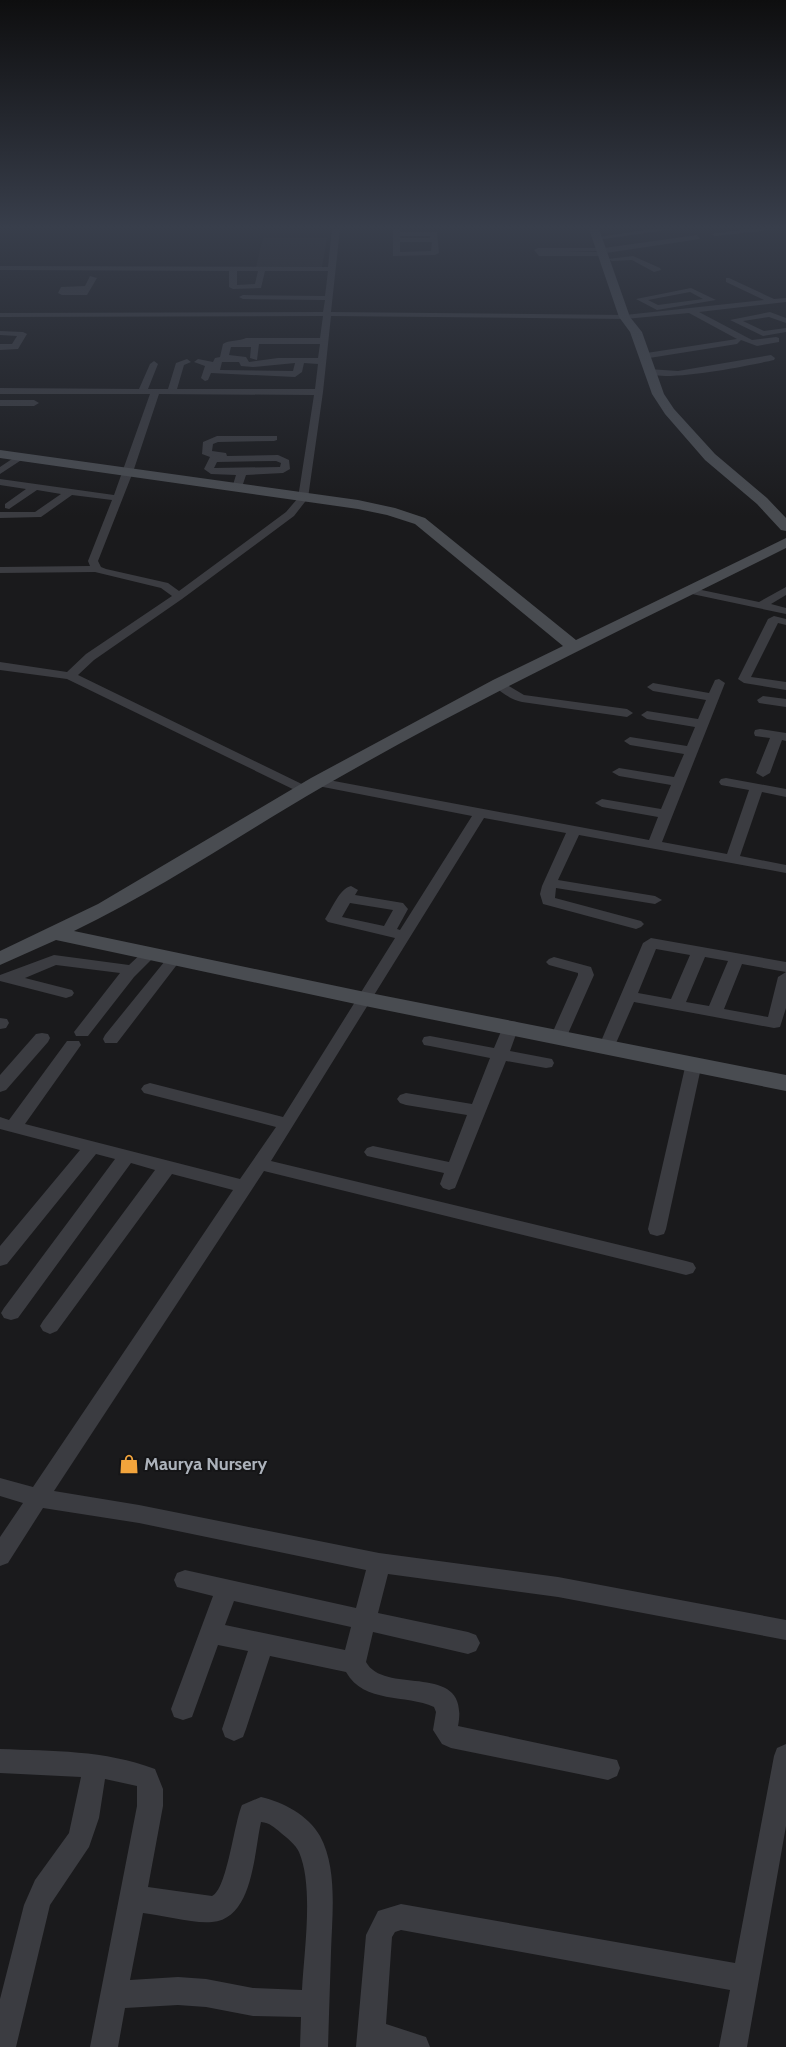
<svg xmlns="http://www.w3.org/2000/svg" width="786" height="2047" font-family="Cabin,sans-serif">
	<style>
		.built { fill: #262629 }
		.lines { fill: none; stroke-linecap: round; stroke-linejoin: round }
		.street { fill: #3b3c41; fill-rule: evenodd }
		.secondary { fill: #494c51; fill-rule: evenodd }
		.labels { text-anchor: middle; stroke-width: 4; stroke-linejoin: round; paint-order: stroke }
		.near-poi-label { font-size: 18px; font-weight: bold; fill: #acb2bb; stroke: #151517; text-anchor: start }
	</style>
	<rect width="100%" height="100%" fill="#1a1a1c"/>
	<path class="built" d="M263 238H327L322 267H256Z"/>
	<g class="lines">
		<g class="street">
			<path d="M332 229H340L331 312 625 315 764 300 726 282V278H729L774 299 786 298V302L699 312 752 340 776 337 779 338V342L757 346 741 340 737 344 643 359 639 356 640 354 737 339 689 313 625 319 331 316 323 392 308 498 294 516 182 599 94 660 78 675 310 788 312 791 305 795 67 679 0 670V662L67 672 86 654 172 596 161 588 95 572 0 573V567L90 566 88 561 112 500 72 495 41 517 0 518V512H35L61 494 37 490 9 509 5 508V504L26 489 0 485V479L114 495 150 394H0V388L139 389 150 364 154 361 158 364 148 389H168L176 363 187 359 191 362 184 365 177 389H315L318 364 304 363 302 372 295 377 211 373 208 380 205 381 201 378 205 366 194 362 198 359 213 362 215 358 220 357 223 344C228 340 240 341 246 338H320L323 316 0 317V313L323 312 325 300 243 299 239 297 243 295 325 296 328 271H265L261 288 233 289 229 287V271L0 270V266L328 267ZM237 271H258L255 284 237 285ZM259 344H320L318 358H278L249 362 246 357 229 355 231 347H251L250 358 257 360ZM222 362H239L241 366 253 367 295 363 293 371 220 370ZM159 394 314 395 298 498 286 512 179 591 168 583 106 569 101 567 98 561 133 472Z"/>
			<path d="M393 229H401L400 232H437L439 253 435 255 393 256ZM400 236H430V238H400ZM400 242H432L431 251 400 252Z"/>
			<path d="M651 229H673L597 240 593 238Z"/>
			<path d="M747 229H779L715 236 711 234Z"/>
			<path d="M697 235 700 239 606 253 603 256H539L534 250 538 248H604ZM599 251V252H563Z"/>
			<path d="M633 256 660 268 661 270 654 272 632 260 612 261 608 259Z"/>
			<path d="M90 276 97 278 87 295H62L58 293 61 287 85 286Z"/>
			<path d="M691 288 716 300 657 310 636 299ZM690 292 703 299 658 305 648 300Z"/>
			<path d="M770 312 786 318V323L769 317 743 321 764 331 786 328V332L763 336 730 320Z"/>
			<path d="M0 331 23 332 27 334 18 349 0 350V344H12L17 336 0 335Z"/>
			<path d="M771 355 775 358 774 360C752 365 659 384 644 372L648 369 678 371Z"/>
			<path d="M0 400H34L39 403 34 406H0Z"/>
			<path d="M217 436H277V440L274 441 218 442 213 444 212 451 226 453 227 456 278 455 289 460 290 469 283 473 246 475 241 490H233L232 488 236 475 211 474 204 469 210 457 202 454 203 442ZM276 461 281 463 280 467 214 468 217 462Z"/>
			<path d="M18 455 26 457 0 474V467Z"/>
			<path d="M786 587V595L771 604 786 608V614L692 594 686 591 692 588 759 602Z"/>
			<path d="M774 616 786 619V625L778 623 751 677 786 682V690L744 683 738 679 768 619Z"/>
			<path d="M719 679 725 683 662 842 727 854 749 790 721 785 719 782 721 779 726 778 786 789V797L762 792 740 856 786 865V873L579 835 558 880 655 896 662 900 655 904 556 888 555 898 641 921 644 924 641 927 636 929 543 904 540 894 542 886 566 833 484 818 271 1161 686 1261 693 1263 696 1268 693 1273 686 1275 264 1171 54 1491 139 1505 379 1553 558 1577 786 1620V1640L558 1597 388 1574 378 1613 468 1632 476 1635 480 1643 476 1651 468 1654 373 1632 366 1662C385 1697 471 1659 458 1726L617 1760 620 1768 617 1776 608 1780 451 1748 442 1744 433 1730 436 1712 434 1707C406 1694 364 1704 346 1672L270 1656 246 1729 243 1737 234 1741 225 1737 222 1729 248 1651 218 1645 192 1717 183 1720 174 1717 171 1709 213 1596 177 1587 174 1580 177 1573 185 1570 356 1608 366 1570 139 1523 43 1508 8 1563 0 1566V1537L23 1503 0 1496V1478L33 1487 233 1190 172 1174 57 1331 50 1334 43 1331 40 1326 43 1321 155 1170 131 1163 18 1318 11 1320 4 1318 1 1313 4 1308 115 1159 96 1154 7 1264 0 1266V1246L80 1150 0 1129V1117L9 1120 67 1041H79L81 1045 25 1124 240 1179 276 1127 144 1093 141 1089 144 1085 150 1083 283 1117 395 938 328 922 325 919C332 909 339 889 351 886L358 890 355 895 403 903 408 909 397 929 400 930 472 816 318 786 313 785 311 782 313 779 318 778 649 840 658 817 602 807 595 803 602 799 661 809 671 785 619 776 612 772 619 768 674 777 684 754 630 745 624 741 630 737 687 746 695 727 647 719 641 715 647 711 698 719 706 700 653 691 647 687 653 683 709 693 715 680ZM350 903 393 910 384 926 342 917ZM234 1601 351 1627 345 1650 225 1625Z"/>
			<path d="M499 680 524 695 627 709 633 713 627 717 522 702C510 699 501 693 493 684L495 681Z"/>
			<path d="M763 696 786 699V707L759 703 757 700Z"/>
			<path d="M760 729 786 733V741L782 740 770 773 763 777 756 773 770 738 755 736 754 733 755 730Z"/>
			<path d="M651 938 786 962V972L742 964 724 1009 768 1017 778 977 786 972V1008L780 1027 774 1028 634 1002 613 1050H601L599 1046 643 943ZM656 949 690 955 671 999 638 993ZM705 957 728 961 709 1006 686 1002Z"/>
			<path d="M149 949 154 951 157 954 134 977 88 1036H76L74 1032 120 973 56 965 25 978 72 990 74 993 72 996 66 998 0 981V975L54 955 129 965 144 951Z"/>
			<path d="M174 954 179 956 182 959 179 962 117 1043H105L103 1039 105 1035 169 956Z"/>
			<path d="M554 957 591 967 594 975 567 1036 565 1040H553L551 1036 578 975V973L549 965 546 962 549 959Z"/>
			<path d="M0 1018 7 1019 9 1023 6 1028 0 1029Z"/>
			<path d="M511 1021 517 1022 519 1026 510 1051 552 1059 554 1063 552 1067 546 1068 506 1061 455 1188 449 1190 443 1188 440 1184 444 1173 367 1156 364 1152 367 1148 373 1146 449 1162 467 1115 406 1105 400 1103 397 1099 400 1095 406 1093 472 1104 490 1058 430 1046 424 1045 422 1041 424 1037 430 1036 494 1048 505 1022Z"/>
			<path d="M42 1033 48 1034 50 1038 48 1042 6 1090 0 1092V1075L36 1034Z"/>
			<path d="M694 1058 700 1059 702 1063 666 1229 664 1234 657 1236 650 1234 648 1229 686 1063 688 1059Z"/>
			<path d="M786 1744V1826L747 2047H719L730 1990 401 1930 395 1932 392 1937 386 2024 426 2037 430 2047H356L366 1935 378 1911 401 1904 735 1963 774 1756 777 1748Z"/>
			<path d="M0 1749C52 1751 105 1750 155 1769L163 1789V1806L148 1887 212 1896C227 1890 234 1823 242 1805L261 1797C283 1802 308 1815 320 1836 338 1869 332 1916 331 1952 330 1984 329 2015 328 2047H300L301 2017 253 2016 206 2007 178 2005 125 2008 118 2047H90L137 1806V1786L105 1779 99 1818 89 1847 50 1905 16 2047H0V1999L24 1905 35 1880 69 1833 81 1777 0 1773ZM261 1822C270 1823 274 1827 281 1833 287 1838 296 1845 299 1852 314 1887 304 1951 302 1990L253 1988 206 1979 178 1977 130 1980 143 1913C162 1915 194 1924 212 1922 253 1919 254 1853 261 1822Z"/>
		</g>
		<g class="secondary">
			<path d="M589 229H599L630 317 642 332 664 394 674 409 715 454 767 498 786 518V531L781 530 757 504 705 460 665 414 652 394 630 332 619 317Z"/>
			<path d="M0 450 358 500 395 508 425 518 576 640 786 538V548C631 625 474 700 324 786 241 834 161 889 74 931L365 992 786 1075V1091L365 1006 56 940 0 965V951L98 904 311 778 493 680 563 646 415 524 387 515 358 509 0 458Z"/>
		</g>
	</g>
	<linearGradient id="sky" x2="0" y2="1"><stop stop-color="#0e0e0f"/><stop offset="0.44" stop-color="#383e4b"/><stop offset="1" stop-color="#383e4b" stop-opacity="0"/></linearGradient>
	<rect width="786" height="516" fill="url(#sky)"/>
	<defs>
		<symbol id="shop-bare" viewBox="-9 -9 18 18"><path d="M-5-2.5h2.3a2.7 3.5 0 0 1 5.4 0H5L5.5 6h-11ZM-1.5-2.5h3a1.5 2.3 0 0 0-3 0Z" fill="#f2a43c" stroke="#151517" stroke-width="2.5" paint-order="stroke"/></symbol>
	</defs>
	<g fill-rule="evenodd">
		<use href="#shop-bare" x="115" y="1450" width="28" height="28"/>
	</g>
	<g class="labels">
		<g class="near-poi-label">
			<text x="144" y="1470">Maurya Nursery</text>
		</g>
	</g>
</svg>
